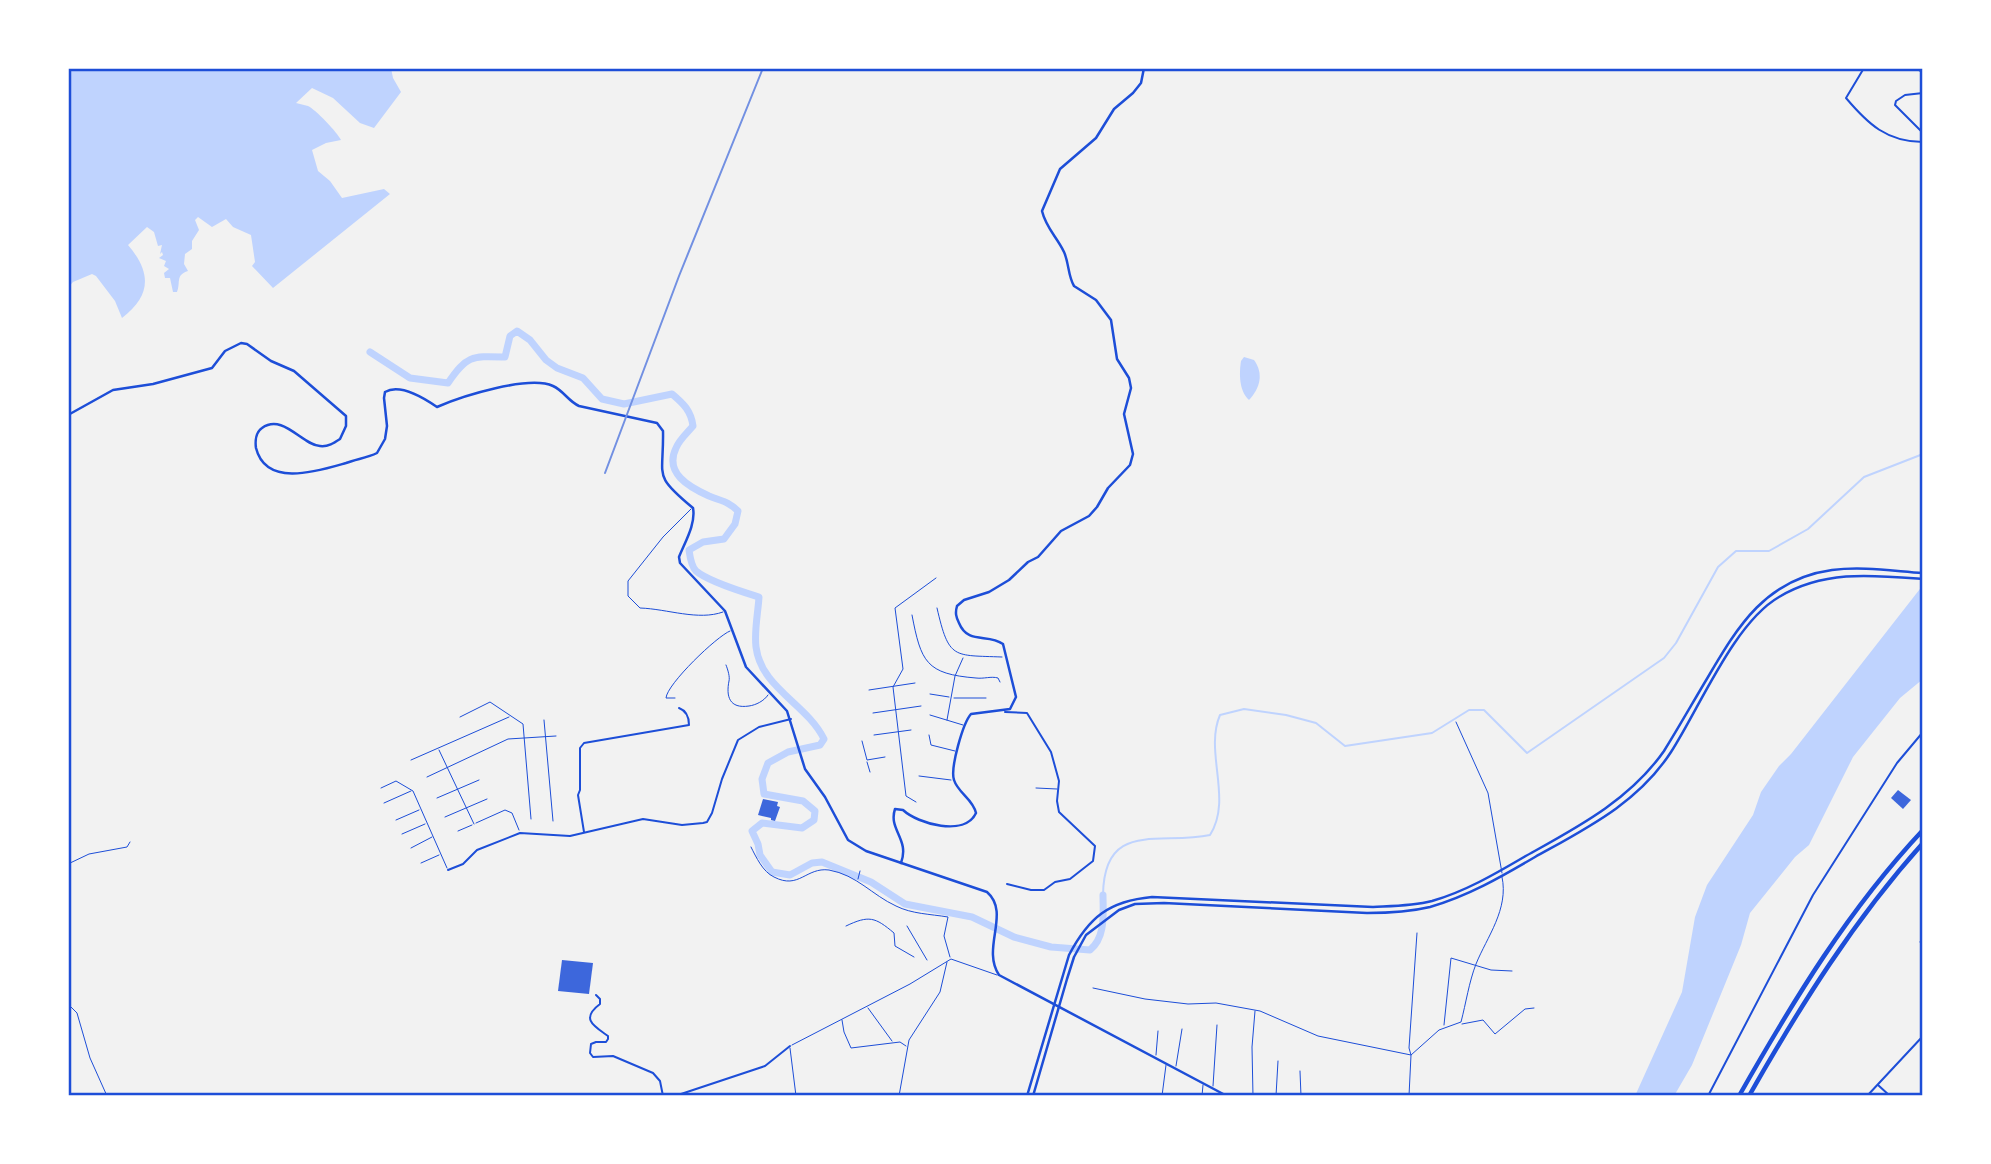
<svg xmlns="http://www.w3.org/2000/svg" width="1991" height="1164" font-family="'Work Sans',sans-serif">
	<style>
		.water { fill: #bfd3fe }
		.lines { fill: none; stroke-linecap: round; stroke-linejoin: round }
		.stream { stroke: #bfd3fe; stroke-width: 2 }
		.river { stroke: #bfd3fe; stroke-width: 7 }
		.building { fill: #3d67dc }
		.service { stroke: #1d4ed8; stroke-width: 1 }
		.minor { stroke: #1d4ed8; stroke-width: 2 }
		.tertiary { stroke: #1d4ed8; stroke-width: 2.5 }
		.secondary { stroke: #1d4ed8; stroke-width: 2.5 }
		.motorway { stroke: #1d4ed8; stroke-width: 4.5 }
		.rail { stroke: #7290e2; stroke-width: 2 }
		.neatline { fill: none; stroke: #1d4ed8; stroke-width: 2.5 }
	</style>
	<rect width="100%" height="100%" fill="#f2f2f2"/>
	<g class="water">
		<path d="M68 68H391L393 78 401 92 374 128 360 123 333 98 312 88 296 103C300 104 304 105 308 106 315 109 338 133 341 140L326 143 312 150 318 171 330 181 342 198 384 189 390 194 273 288 252 266 255 262 251 235 233 227 226 219 212 227 198 217 195 220 199 230 192 241V249L185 254 184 264 188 271C175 275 181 283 177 292H173L170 278H165L164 273 169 269 164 266 166 261 159 258 163 255 162 252 160 254 162 245 158 246 154 232 147 227 128 245C152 273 151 296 122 318L115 301 96 276 92 274 73 282 68 288V212L70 211 68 206Z"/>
		<path d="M1244 357 1254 360C1264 374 1260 388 1249 400 1239 391 1239 374 1241 361Z"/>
		<path d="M1923 585V679L1900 698 1853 757 1809 845 1795 857 1750 913 1741 945 1692 1065 1674 1096H1635L1682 992 1695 917 1707 885 1753 815 1761 792 1779 766 1791 754Z"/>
	</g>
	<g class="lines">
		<path class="stream" d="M1103 895C1104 819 1160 846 1210 835 1233 799 1204 752 1220 715L1244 709 1286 715 1316 723 1345 746 1432 733 1469 710H1484L1527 753 1664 658 1676 643 1718 567 1736 551H1769L1808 529 1864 477 1923 454"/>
		<path class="river" d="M370 352 410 378 448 383C467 355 472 356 505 357L510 336 517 331 530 340 546 360 557 368 583 378 602 399 624 404 672 394C684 404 691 411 693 426 687 433 679 440 676 448 664 473 689 487 709 496 721 501 728 501 738 511L735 524 724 539 703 542 689 550C690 557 691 566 696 571 709 582 743 592 759 597 758 613 754 631 756 647 761 688 807 704 824 739L820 745 788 752 768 763 762 779 764 794 803 801 815 811 814 820 802 828 762 823 752 831 758 844 760 855 772 872 790 875 812 863 822 862 871 882 905 904 972 917 1014 937 1051 947 1090 950C1106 937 1103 913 1103 895"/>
	</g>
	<g class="building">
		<path d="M1898 790 1911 800 1903 809 1891 798Z"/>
		<path d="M763 799 778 802 777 806 780 807 775 821 771 820V818L758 815Z"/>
		<path d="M562 960 593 963 589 994 558 991Z"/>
	</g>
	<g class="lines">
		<g class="service">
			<path d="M691 509 663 537 628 581V596L640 608C668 609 698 621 723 612"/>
			<path d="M937 608C949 660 953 655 1002 657"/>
			<path d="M912 615C921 662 926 674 976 678 984 679 991 676 998 678L1000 682"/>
			<path d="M726 665C728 670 730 677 729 681 726 696 729 709 749 706 756 705 764 701 768 695"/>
			<path d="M869 690 915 683"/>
			<path d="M930 694 949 697"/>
			<path d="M675 698H666C667 684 717 636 730 631"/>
			<path d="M954 698H986"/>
			<path d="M873 713 921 706"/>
			<path d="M930 715 963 725"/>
			<path d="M460 717 490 702 523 724 531 819"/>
			<path d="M544 720 553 821"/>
			<path d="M947 720 955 676 963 658"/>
			<path d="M1456 722 1488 793 1502 873"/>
			<path d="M874 735 911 730"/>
			<path d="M929 735 931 745 955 751"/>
			<path d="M862 741 867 760 885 757"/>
			<path d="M439 750 474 824"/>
			<path d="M411 760 509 717"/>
			<path d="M867 762 870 772"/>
			<path d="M919 776 951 780"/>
			<path d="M427 777 508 739 556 736"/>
			<path d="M381 788 396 781 413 791 447 868"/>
			<path d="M1036 788 1057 789"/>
			<path d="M437 798 479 780"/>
			<path d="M916 802 906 796 893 687 903 669 895 608 936 578"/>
			<path d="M384 803 411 791"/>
			<path d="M445 817 487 799"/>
			<path d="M396 820 419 810"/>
			<path d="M476 823 505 810 512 813 519 830"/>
			<path d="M458 831 472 825"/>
			<path d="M402 834 425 824"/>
			<path d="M751 847C756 857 763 872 774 877 799 890 806 867 829 870 857 875 872 895 896 906 912 914 930 914 948 917L944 936 950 957"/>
			<path d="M411 848 432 837"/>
			<path d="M421 863 439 855"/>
			<path d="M68 864 89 854 127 847 130 842"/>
			<path d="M858 879 860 871"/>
			<path d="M846 926C869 915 875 917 894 933L895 946 914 957"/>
			<path d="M907 926 927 960"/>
			<path d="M1920 942 1923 934"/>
			<path d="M1093 988 1145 999 1188 1004 1216 1003 1260 1011 1318 1036 1411 1055 1439 1030 1461 1022C1466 1003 1469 982 1476 964 1487 937 1509 909 1502 877"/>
			<path d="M68 1004 77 1013 90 1058 107 1096"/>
			<path d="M868 1008 892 1041"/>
			<path d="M842 1020 844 1032 851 1048 900 1042 906 1046"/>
			<path d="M1462 1024 1483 1020 1495 1034 1525 1009 1534 1008"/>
			<path d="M1444 1025 1451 958 1491 970 1512 971"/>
			<path d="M792 1045 910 984 951 959 997 975"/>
			<path d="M790 1048 796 1096"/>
			<path d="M1156 1055 1158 1031"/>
			<path d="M1176 1066 1182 1029"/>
			<path d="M1300 1071 1301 1096"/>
			<path d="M1213 1086 1217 1025"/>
			<path d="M899 1096 909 1040 940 992 947 962"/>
			<path d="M1162 1096 1166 1065"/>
			<path d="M1202 1096 1203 1085"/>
			<path d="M1253 1096 1252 1047 1255 1011"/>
			<path d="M1276 1096 1278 1061"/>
			<path d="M1409 1096 1411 1055 1409 1048 1417 933"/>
		</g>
		<g class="minor">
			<path d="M1864 68 1846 98C1868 124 1887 142 1923 142"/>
			<path d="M1915 68 1923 72"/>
			<path d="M1923 93 1905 95 1896 101 1895 105 1923 133"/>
			<path d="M1005 712 1027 713 1051 752 1059 781 1057 801 1059 812 1095 846 1093 861 1070 879 1055 882 1044 890H1031L1007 884"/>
			<path d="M584 832 578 795 580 790V748L584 743 689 725C689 717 687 711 679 708"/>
			<path d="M448 870 463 864 477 850 520 833 570 836 643 819 682 825 703 823 707 822 712 813 722 779 738 740 759 727 791 719"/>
			<path d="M596 995 600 999V1004C580 1019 594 1026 608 1036V1039L606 1042H596L591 1044 590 1053 593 1057 613 1056 653 1073 660 1081 663 1096"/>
			<path d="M1878 1085 1890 1096"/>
			<path d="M675 1096 765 1066 790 1046"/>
			<path d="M1708 1096 1813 895 1897 763 1923 732"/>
			<path d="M1867 1096 1923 1036"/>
		</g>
		<g class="tertiary">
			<path d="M68 415 113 390 153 384 212 368 225 351 241 343 247 344 271 361 294 371 346 416V426L340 439C334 443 328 447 320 446 302 445 283 413 262 428 256 432 255 441 256 448 266 488 318 471 346 463 356 459 367 458 377 453L385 439 387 426 384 398 385 392C400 383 424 398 437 407 462 396 529 375 553 386 564 391 568 401 579 406L657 423 663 431C664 478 652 474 693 508 696 524 685 542 679 557L680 563 725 611 746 667 787 711 805 769 825 797 848 840 866 851 987 892C1011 913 981 948 999 975L1227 1096"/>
			<path d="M901 863C910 839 888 830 895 809L903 810C918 824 965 837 976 813 973 799 958 793 954 780 950 768 963 723 971 714L1010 709 1016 697 1003 644C988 633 968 645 959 623 956 617 955 613 957 606L964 600 989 592 1009 580 1028 562 1038 557 1061 531 1089 516 1097 507 1108 488 1130 465 1133 454 1124 414 1131 388 1129 378 1117 359 1111 320 1096 300 1074 286C1068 276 1069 263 1064 252 1057 237 1046 228 1042 211L1060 169 1096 138 1114 109 1133 93 1141 83 1144 68"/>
		</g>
		<g class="secondary">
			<path d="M1027 1096 1069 955C1089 917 1109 901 1152 897L1373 907C1392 906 1412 906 1432 901 1464 892 1495 874 1524 857 1576 828 1629 801 1664 751 1679 727 1693 702 1708 677 1738 626 1766 579 1832 570 1862 566 1893 571 1923 573"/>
			<path d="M1033 1096 1067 979 1074 957 1086 935 1119 910 1135 904 1164 903 1367 913C1388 913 1409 912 1430 907 1468 896 1501 877 1535 857 1587 828 1638 803 1671 752 1700 707 1734 623 1779 597 1824 570 1872 575 1923 579"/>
		</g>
		<g class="motorway">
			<path d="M1739 1096C1793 1001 1848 910 1923 830"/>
			<path d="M1749 1096C1800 1006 1854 920 1923 843"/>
		</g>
		<path class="rail" d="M605 473 679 276 763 68"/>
	</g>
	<rect width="1991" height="1164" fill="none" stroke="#ffffff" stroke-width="140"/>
	<rect x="70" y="70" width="1851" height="1024" class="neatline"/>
</svg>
